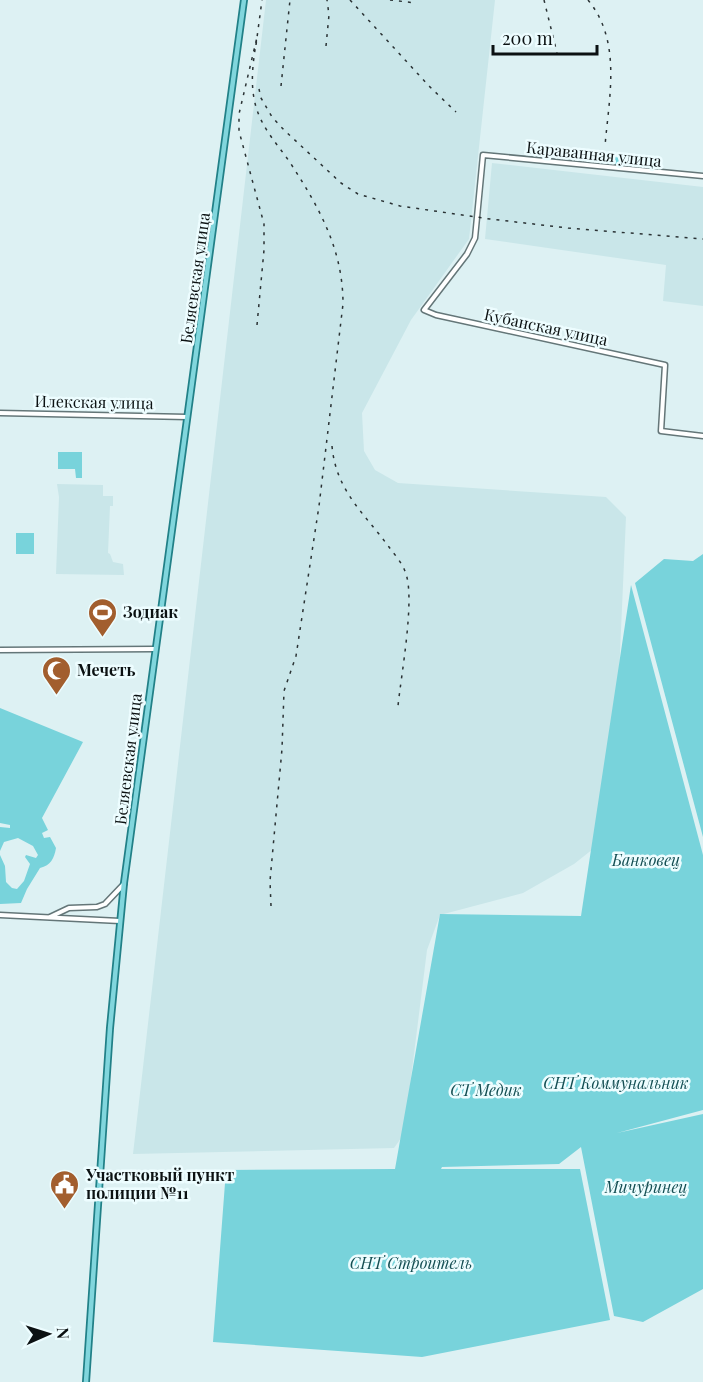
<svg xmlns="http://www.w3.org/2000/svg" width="703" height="1382" font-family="'Playfair Display',serif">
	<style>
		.built { fill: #c9e6e9 }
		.green { fill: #78d3db }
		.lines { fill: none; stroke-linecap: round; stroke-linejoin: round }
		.tertiary-casing { stroke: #647678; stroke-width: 7 }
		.primary-casing { stroke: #218087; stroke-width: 8 }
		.tertiary { stroke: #fff; stroke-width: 4 }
		.primary { stroke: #81d6dd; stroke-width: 4.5 }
		.rail { stroke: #2a3234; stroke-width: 1.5; stroke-dasharray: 3 6; stroke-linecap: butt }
		.labels { text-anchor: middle; stroke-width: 5; stroke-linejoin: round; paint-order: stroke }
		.street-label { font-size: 16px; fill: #0b1112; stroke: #edfdff }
		.poi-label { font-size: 16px; font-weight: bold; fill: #0b1112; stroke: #edfdff; text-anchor: start }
		.park-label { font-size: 16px; font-style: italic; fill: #134e53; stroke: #edfdff }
	</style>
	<rect width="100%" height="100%" fill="#ddf1f3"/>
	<g class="built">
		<path d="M266 0H495L469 239 411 320 362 413 364 451 375 470 398 483 606 497 626 517 612 834 574 864 523 893 440 915 427 950 404 1134 394 1148 133 1154Z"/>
		<path d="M492 163 703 187V306L663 301 666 265 485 239Z"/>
		<path d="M57 484 103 485V496H113V506H110L108 553 110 554 113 562 123 564 124 575 56 574 59 497Z"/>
	</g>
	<g class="green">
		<path d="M603 156 644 160 641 167 602 163Z"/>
		<path d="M58 452H82V478H76L75 469H58Z"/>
		<rect x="16" y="533" width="18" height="21"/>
		<path d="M703 554V837L635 583 664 559 693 561Z"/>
		<path d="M631 585 703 855V1110L617 1133 703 1114V1289L643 1322 614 1316 581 1147 559 1164 442 1167 441 1169H580L610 1320 422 1357 213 1342 226 1170 395 1169 440 914 581 916Z"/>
		<path d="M0 708 83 742 42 818 48 830 42 833 44 838 50 837 56 848C54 859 51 865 40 868L27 889 21 903 0 904V855L5 866 6 882 12 888 17 889 24 881 30 864 25 857 26 855 36 858 38 855 33 846 18 838 4 842 0 851V827L10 828V825L0 823Z"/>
	</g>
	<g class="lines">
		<defs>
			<g id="tertiary">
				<path d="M703 176 483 155 475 238 467 254 424 310 436 315 665 365 661 431 703 436"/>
				<path d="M0 413 187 417"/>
				<path d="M0 650 155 649"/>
				<path d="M0 915 120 921"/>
				<path d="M50 917 69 908 97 907 105 904 124 884"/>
			</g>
			<path id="primary" d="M86 1382 110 1028 124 883 244 0"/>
		</defs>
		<use href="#tertiary" class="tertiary-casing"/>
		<use href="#primary" class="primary-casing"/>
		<use href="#tertiary" class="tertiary"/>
		<use href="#primary" class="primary"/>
		<g class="rail">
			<path d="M350 0 429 86 456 112"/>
			<path d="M390 0 416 3"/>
			<path d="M544 0 557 53"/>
			<path d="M588 0C622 41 609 97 605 146"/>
			<path d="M256 45 262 0"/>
			<path d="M326 46 329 15 327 0"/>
			<path d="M281 86 290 0"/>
			<path d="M259 89 261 98 272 117 284 130 341 183 358 194 400 206 490 219 568 228 703 239"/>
			<path d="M257 325 264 250V224L239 131V114L257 37C253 62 249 86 257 110 264 131 279 146 291 164 320 209 343 250 343 304L319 506 296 656 284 691 282 749 270 881 271 906"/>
			<path d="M332 446C336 491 364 513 389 547 395 555 403 564 406 574 415 600 401 676 398 706"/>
		</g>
	</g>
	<defs>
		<symbol id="stadium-pin" viewBox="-11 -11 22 30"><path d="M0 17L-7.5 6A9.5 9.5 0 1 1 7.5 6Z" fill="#a25e2e" stroke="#edfdff"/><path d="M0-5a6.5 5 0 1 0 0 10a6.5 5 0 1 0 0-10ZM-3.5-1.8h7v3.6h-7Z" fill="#fff"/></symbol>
		<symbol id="mosque-pin" viewBox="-11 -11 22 30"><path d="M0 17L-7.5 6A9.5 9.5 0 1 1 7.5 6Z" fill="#a25e2e" stroke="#edfdff"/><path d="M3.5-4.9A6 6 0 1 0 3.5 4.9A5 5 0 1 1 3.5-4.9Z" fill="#fff"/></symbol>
		<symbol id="civic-pin" viewBox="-11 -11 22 30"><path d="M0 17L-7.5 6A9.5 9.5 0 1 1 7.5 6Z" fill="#a25e2e" stroke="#edfdff"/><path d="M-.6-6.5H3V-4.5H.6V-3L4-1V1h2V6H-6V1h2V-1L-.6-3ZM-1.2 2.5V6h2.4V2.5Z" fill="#fff"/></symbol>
	</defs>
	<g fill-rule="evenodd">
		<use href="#stadium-pin" x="86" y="596" width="33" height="45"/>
		<use href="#mosque-pin" x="40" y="654" width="33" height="45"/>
		<use href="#civic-pin" x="48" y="1168" width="33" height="45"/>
	</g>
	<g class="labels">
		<g class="street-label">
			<text transform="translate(594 154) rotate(6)" y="6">Караванная улица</text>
			<text transform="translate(195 278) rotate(-82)" y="6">Беляевская улица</text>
			<text transform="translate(546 327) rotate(12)" y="6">Кубанская улица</text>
			<text transform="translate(94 402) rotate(1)" y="6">Илекская улица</text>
			<text transform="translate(128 759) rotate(-83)" y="6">Беляевская улица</text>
		</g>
		<g class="poi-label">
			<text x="123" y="618">Зодиак</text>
			<text x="77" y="676">Мечеть</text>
			<text x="86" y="1181">Участковый пункт<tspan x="86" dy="18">полиции №11</tspan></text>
		</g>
		<g class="park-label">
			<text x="646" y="866">Банковец</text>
			<text x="616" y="1089">СНТ Коммунальник</text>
			<text x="486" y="1096">СТ Медик</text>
			<text x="646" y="1193">Мичуринец</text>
			<text x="411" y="1269">СНТ Строитель</text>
		</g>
	</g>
	<g transform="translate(48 1334) rotate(87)" stroke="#edfdff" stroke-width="4.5" paint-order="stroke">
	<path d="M0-4.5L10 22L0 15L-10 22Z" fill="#0b1112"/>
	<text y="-9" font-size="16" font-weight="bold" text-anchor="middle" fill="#0b1112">N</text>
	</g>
	<path d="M493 45v9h104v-9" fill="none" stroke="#0b1112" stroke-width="3"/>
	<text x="502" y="45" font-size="18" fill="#0b1112" stroke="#edfdff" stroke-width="4.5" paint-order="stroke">200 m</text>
</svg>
